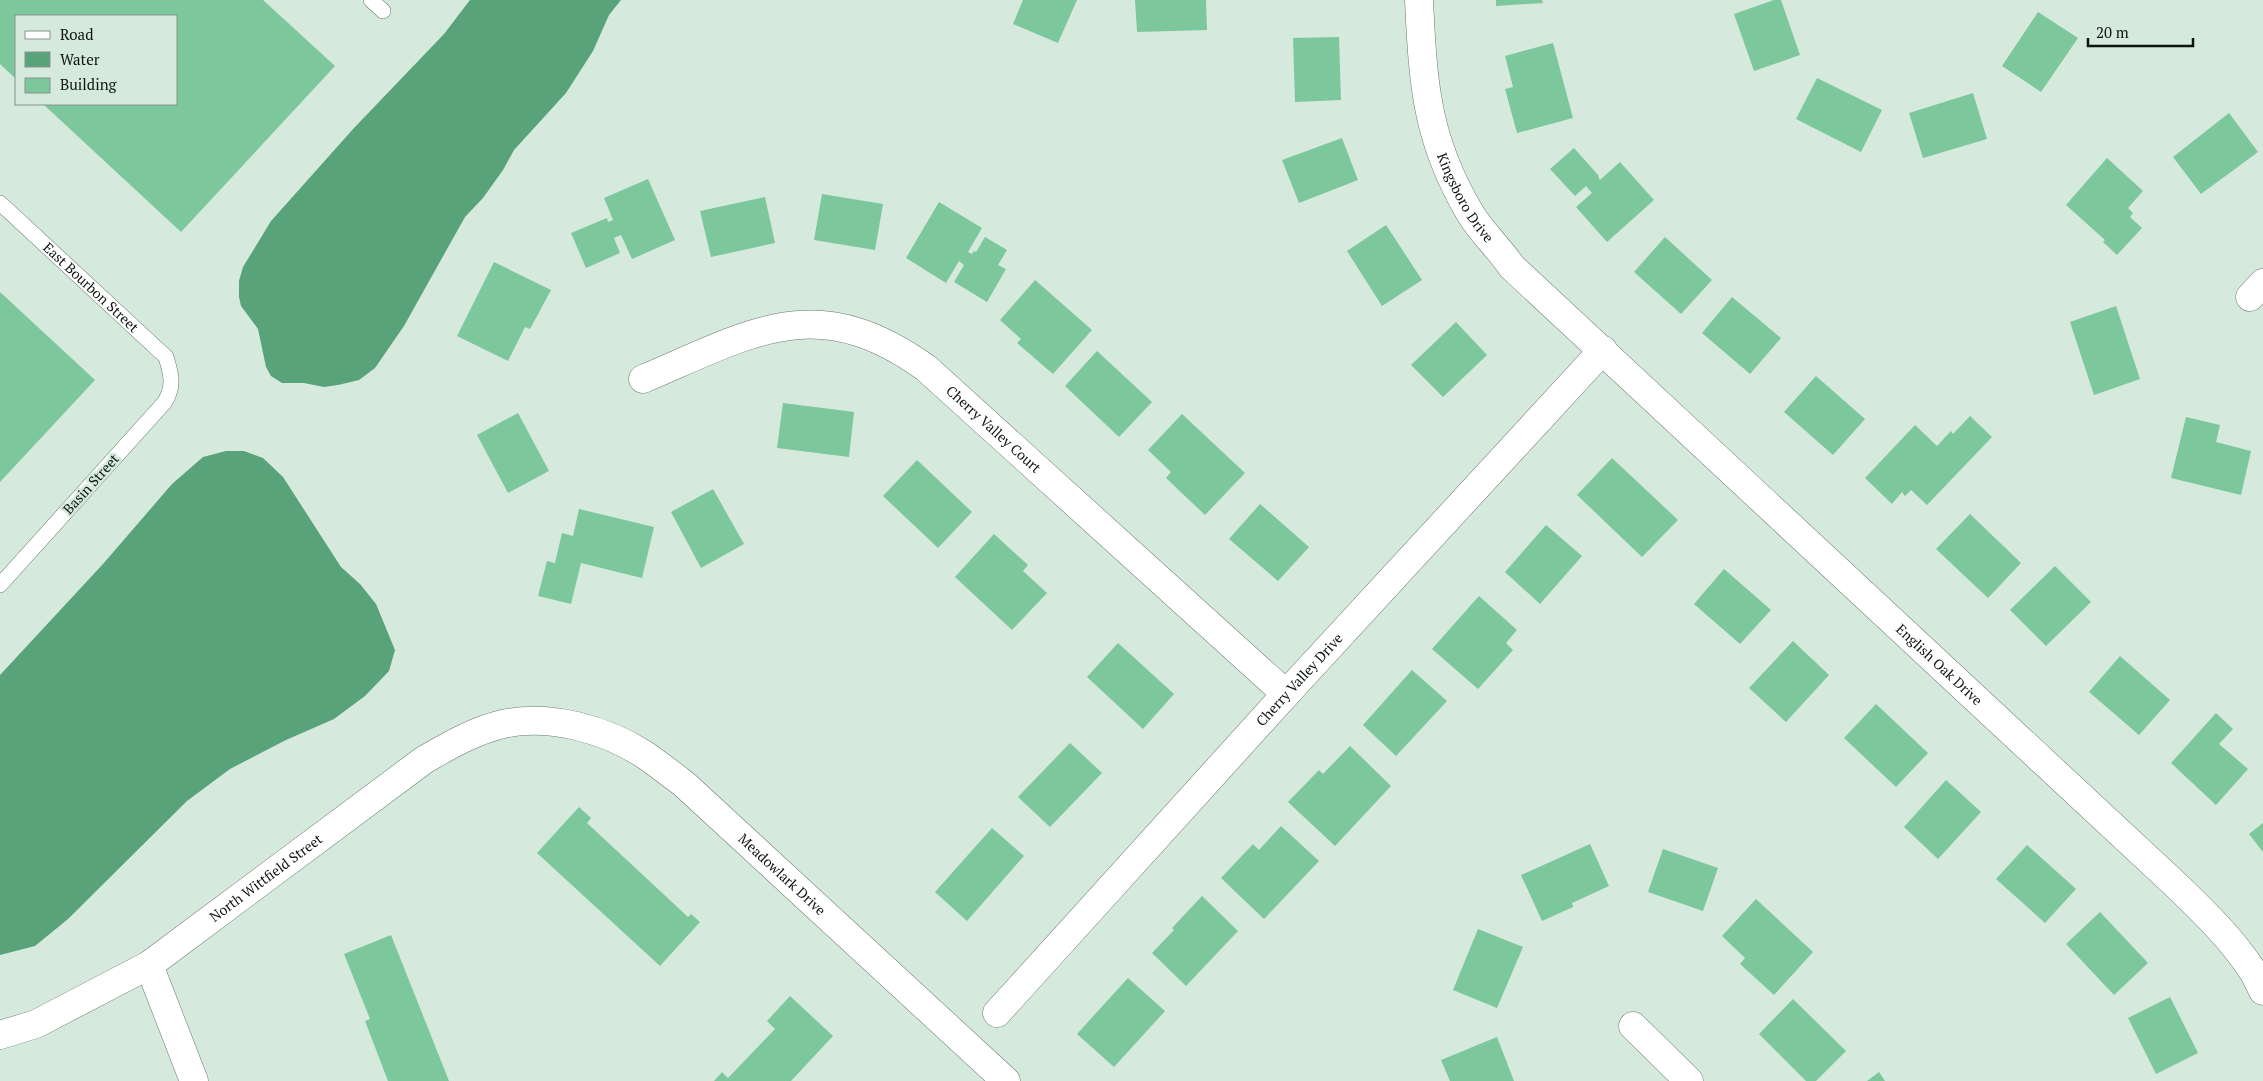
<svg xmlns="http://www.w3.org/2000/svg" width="2263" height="1081" font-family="'PT Serif',serif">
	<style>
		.water { fill: #59a37b }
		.building { fill: #7dc79d }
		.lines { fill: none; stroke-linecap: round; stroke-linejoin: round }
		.service-casing { stroke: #697a6f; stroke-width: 16 }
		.minor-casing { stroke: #697a6f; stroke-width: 29 }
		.service { stroke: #fff; stroke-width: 15 }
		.minor { stroke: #fff; stroke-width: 28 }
		.labels { text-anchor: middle; stroke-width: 5; stroke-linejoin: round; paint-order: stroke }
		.street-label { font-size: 14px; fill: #0d1410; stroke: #d6e9dd }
	</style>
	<rect width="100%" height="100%" fill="#d6e9dd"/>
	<g class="water">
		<path d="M470 0H621L609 15 593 51 566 93 514 150 503 170 483 198 465 217 404 326 375 368 359 380 338 385 324 387 304 383H282L271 376 266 367 258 329 241 306 239 297V281L243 267 271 221 354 128 444 34Z"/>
		<path d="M226 451H244L263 458 283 477 341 567 360 584 376 604 395 650 389 671 365 696 334 719 286 740 230 769 187 801 68 919 35 946 0 955V675L103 564 172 484 203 457Z"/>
	</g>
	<g class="building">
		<path d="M0 0H263L335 66 181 232 43 104H176V16H16V79L0 64Z"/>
		<path d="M1023 0H1077L1058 43 1013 24Z"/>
		<path d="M1135 0H1206L1207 30 1137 32Z"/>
		<path d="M1496 0H1542L1543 3 1496 6Z"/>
		<path d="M1774 0H1781L1800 55 1754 71 1734 14Z"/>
		<path d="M2038 12 2078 38 2041 92 2002 66Z"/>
		<path d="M1339 37 1341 100 1295 102 1293 38Z"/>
		<path d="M1553 43 1573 118 1517 133 1505 89 1513 87 1505 56Z"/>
		<path d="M1817 78 1882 110 1861 152 1796 119Z"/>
		<path d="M1973 93 1987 139 1923 158 1909 113Z"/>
		<path d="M2229 113 2258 152 2201 194 2173 157Z"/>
		<path d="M1342 138 1358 180 1299 203 1282 160Z"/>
		<path d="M1574 148 1599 176 1598 177 1600 180 1620 162 1654 200 1607 242 1576 207 1592 193 1586 186 1575 196 1550 169Z"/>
		<path d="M2107 158 2143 191 2128 208 2133 213 2130 217 2142 228 2117 255 2103 242 2105 240 2066 205Z"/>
		<path d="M648 179 675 240 632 259 621 235 614 238 620 253 586 268 571 233 607 218 608 222 613 220 604 198Z"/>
		<path d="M822 194 883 204 875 250 814 240Z"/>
		<path d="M765 197 775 243 711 257 700 211Z"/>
		<path d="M939 202 982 228 968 252 972 254 974 251 976 252 985 237 1007 250 998 265 1006 269 987 302 954 282 964 265 959 261 946 283 906 258Z"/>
		<path d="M1386 225 1422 280 1382 306 1347 251Z"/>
		<path d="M1665 237 1712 280 1681 314 1634 272Z"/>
		<path d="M494 262 551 290 530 329 525 327 508 361 457 336Z"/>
		<path d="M1035 280 1092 330 1053 374 1017 343 1021 339 1000 320Z"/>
		<path d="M0 292 95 380 0 482Z"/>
		<path d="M1732 297 1781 338 1750 374 1702 333Z"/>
		<path d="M2116 306 2140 379 2094 395 2070 322Z"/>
		<path d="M1456 322 1487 355 1443 397 1411 365Z"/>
		<path d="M1097 351 1152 402 1119 437 1065 386Z"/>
		<path d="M1816 376 1865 419 1833 455 1784 412Z"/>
		<path d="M783 403 854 412 849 457 777 448Z"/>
		<path d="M518 413 549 471 508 493 477 435Z"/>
		<path d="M1182 414 1245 473 1205 515 1166 478 1171 472 1148 450Z"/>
		<path d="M1970 416 1992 437 1927 505 1911 490 1905 496 1902 492 1892 504 1865 478 1915 425 1937 446 1951 431 1953 434Z"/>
		<path d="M2186 417 2220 425 2216 442 2251 451 2241 495 2171 478Z"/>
		<path d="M1612 458 1678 520 1642 557 1577 495Z"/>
		<path d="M917 460 972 512 938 548 883 496Z"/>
		<path d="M713 489 744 544 701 568 671 512Z"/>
		<path d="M1260 504 1309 547 1278 581 1229 539Z"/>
		<path d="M579 509 654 527 642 578 581 563 571 604 538 596 547 561 555 563 562 533 573 536Z"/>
		<path d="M1970 514 2021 563 1988 598 1936 549Z"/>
		<path d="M1546 525 1582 556 1540 604 1505 572Z"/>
		<path d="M994 534 1028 565 1023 571 1047 593 1012 630 955 577Z"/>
		<path d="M2055 566 2091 602 2046 646 2010 610Z"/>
		<path d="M1724 569 1771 610 1740 644 1694 604Z"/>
		<path d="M1479 596 1517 630 1506 643 1513 650 1478 689 1432 649Z"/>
		<path d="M1793 641 1829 675 1786 722 1749 688Z"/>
		<path d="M1118 643 1174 694 1143 729 1087 677Z"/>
		<path d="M2120 656 2170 700 2139 735 2089 692Z"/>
		<path d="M1412 670 1447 701 1396 756 1363 725Z"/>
		<path d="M1876 704 1928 753 1896 787 1844 738Z"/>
		<path d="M2216 713 2233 729 2219 744 2248 769 2216 805 2171 763Z"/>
		<path d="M1070 743 1102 773 1050 827 1018 797Z"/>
		<path d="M1350 746 1391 786 1335 846 1288 802 1319 770 1323 774Z"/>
		<path d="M1946 780 1981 812 1938 859 1904 827Z"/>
		<path d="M579 807 591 818 587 823 688 917 691 914 700 922 660 966 537 853Z"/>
		<path d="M2263 823V852L2249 834Z"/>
		<path d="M1281 826 1319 861 1264 919 1221 878 1253 844 1259 850Z"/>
		<path d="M992 828 1024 856 967 921 935 892Z"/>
		<path d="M1590 844 1609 886 1572 903 1573 907 1542 921 1521 875Z"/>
		<path d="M2027 845 2076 889 2045 923 1996 879Z"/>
		<path d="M1663 849 1718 868 1703 911 1648 892Z"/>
		<path d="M1202 896 1238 931 1186 986 1152 953 1174 930 1172 928Z"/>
		<path d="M1756 899 1813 952 1774 995 1740 964 1745 958 1722 936Z"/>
		<path d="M2100 912 2148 963 2114 995 2066 944Z"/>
		<path d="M1478 929 1523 947 1497 1008 1453 990Z"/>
		<path d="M391 935 449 1081H388L365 1021 370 1019 344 954Z"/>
		<path d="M1128 978 1165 1011 1114 1067 1077 1034Z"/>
		<path d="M790 996 833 1036 791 1081H714L722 1072 728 1078 775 1029 767 1021Z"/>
		<path d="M2170 997 2198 1053 2156 1074 2128 1018Z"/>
		<path d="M1793 999 1846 1051 1816 1081H1806L1759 1034Z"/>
		<path d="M1497 1037 1514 1081H1450L1441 1060Z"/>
		<path d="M1879 1072 1885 1081H1867Z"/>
	</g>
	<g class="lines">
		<defs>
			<g id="service">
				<path d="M371 0 383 11"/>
				<path id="s1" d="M0 203 166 357C171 373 175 387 164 403L0 585"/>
			</g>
			<g id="minor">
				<path id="s2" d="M1419 0C1423 83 1426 139 1470 213 1482 233 1499 248 1512 267L2176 885C2204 912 2233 940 2254 973 2257 979 2260 985 2263 991"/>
				<path d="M2250 297 2263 283"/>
				<path id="s3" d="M643 379C752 333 816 289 926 368L1286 694"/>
				<path d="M149 965 194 1081"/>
				<path id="s4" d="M997 1013 1286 694 1603 350"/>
				<path d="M1633 1026 1689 1081"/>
				<path id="s5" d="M0 1035 36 1024 149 965 424 760C448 746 476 730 503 724 550 714 605 729 645 755 658 764 671 774 684 784L1006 1081"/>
			</g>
		</defs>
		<use href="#service" class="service-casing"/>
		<use href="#minor" class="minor-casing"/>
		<use href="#service" class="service"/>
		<use href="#minor" class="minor"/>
	</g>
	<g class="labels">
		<g class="street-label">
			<text dy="5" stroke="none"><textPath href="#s2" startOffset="206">Kingsboro Drive</textPath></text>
			<text dy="5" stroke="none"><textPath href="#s1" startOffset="124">East Bourbon Street</textPath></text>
			<text dy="5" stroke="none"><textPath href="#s3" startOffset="394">Cherry Valley Court</textPath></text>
			<text transform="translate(91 484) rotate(-48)" y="5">Basin Street</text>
			<text dy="5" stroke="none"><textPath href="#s2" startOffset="874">English Oak Drive</textPath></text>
			<text dy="5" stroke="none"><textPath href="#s4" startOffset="450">Cherry Valley Drive</textPath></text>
			<text dy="5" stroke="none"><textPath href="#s5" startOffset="926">Meadowlark Drive</textPath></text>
			<text dy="5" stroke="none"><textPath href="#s5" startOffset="311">North Wittfield Street</textPath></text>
		</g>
	</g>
	<rect x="15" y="15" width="162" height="90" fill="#d6e9dd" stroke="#86948b"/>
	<rect x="25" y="31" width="25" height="8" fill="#ffffff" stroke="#86948b"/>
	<text x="60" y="40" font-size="15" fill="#0d1410">Road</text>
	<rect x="25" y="52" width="25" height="15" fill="#59a37b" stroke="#86948b"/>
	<text x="60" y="65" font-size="15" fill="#0d1410">Water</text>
	<rect x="25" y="78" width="25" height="15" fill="#7dc79d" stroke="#86948b"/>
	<text x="60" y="90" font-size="15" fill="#0d1410">Building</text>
	<path d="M2088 38v8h105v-8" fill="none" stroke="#0d1410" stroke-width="2.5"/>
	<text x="2096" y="38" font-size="15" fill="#0d1410" stroke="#d6e9dd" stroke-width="4" paint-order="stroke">20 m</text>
</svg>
